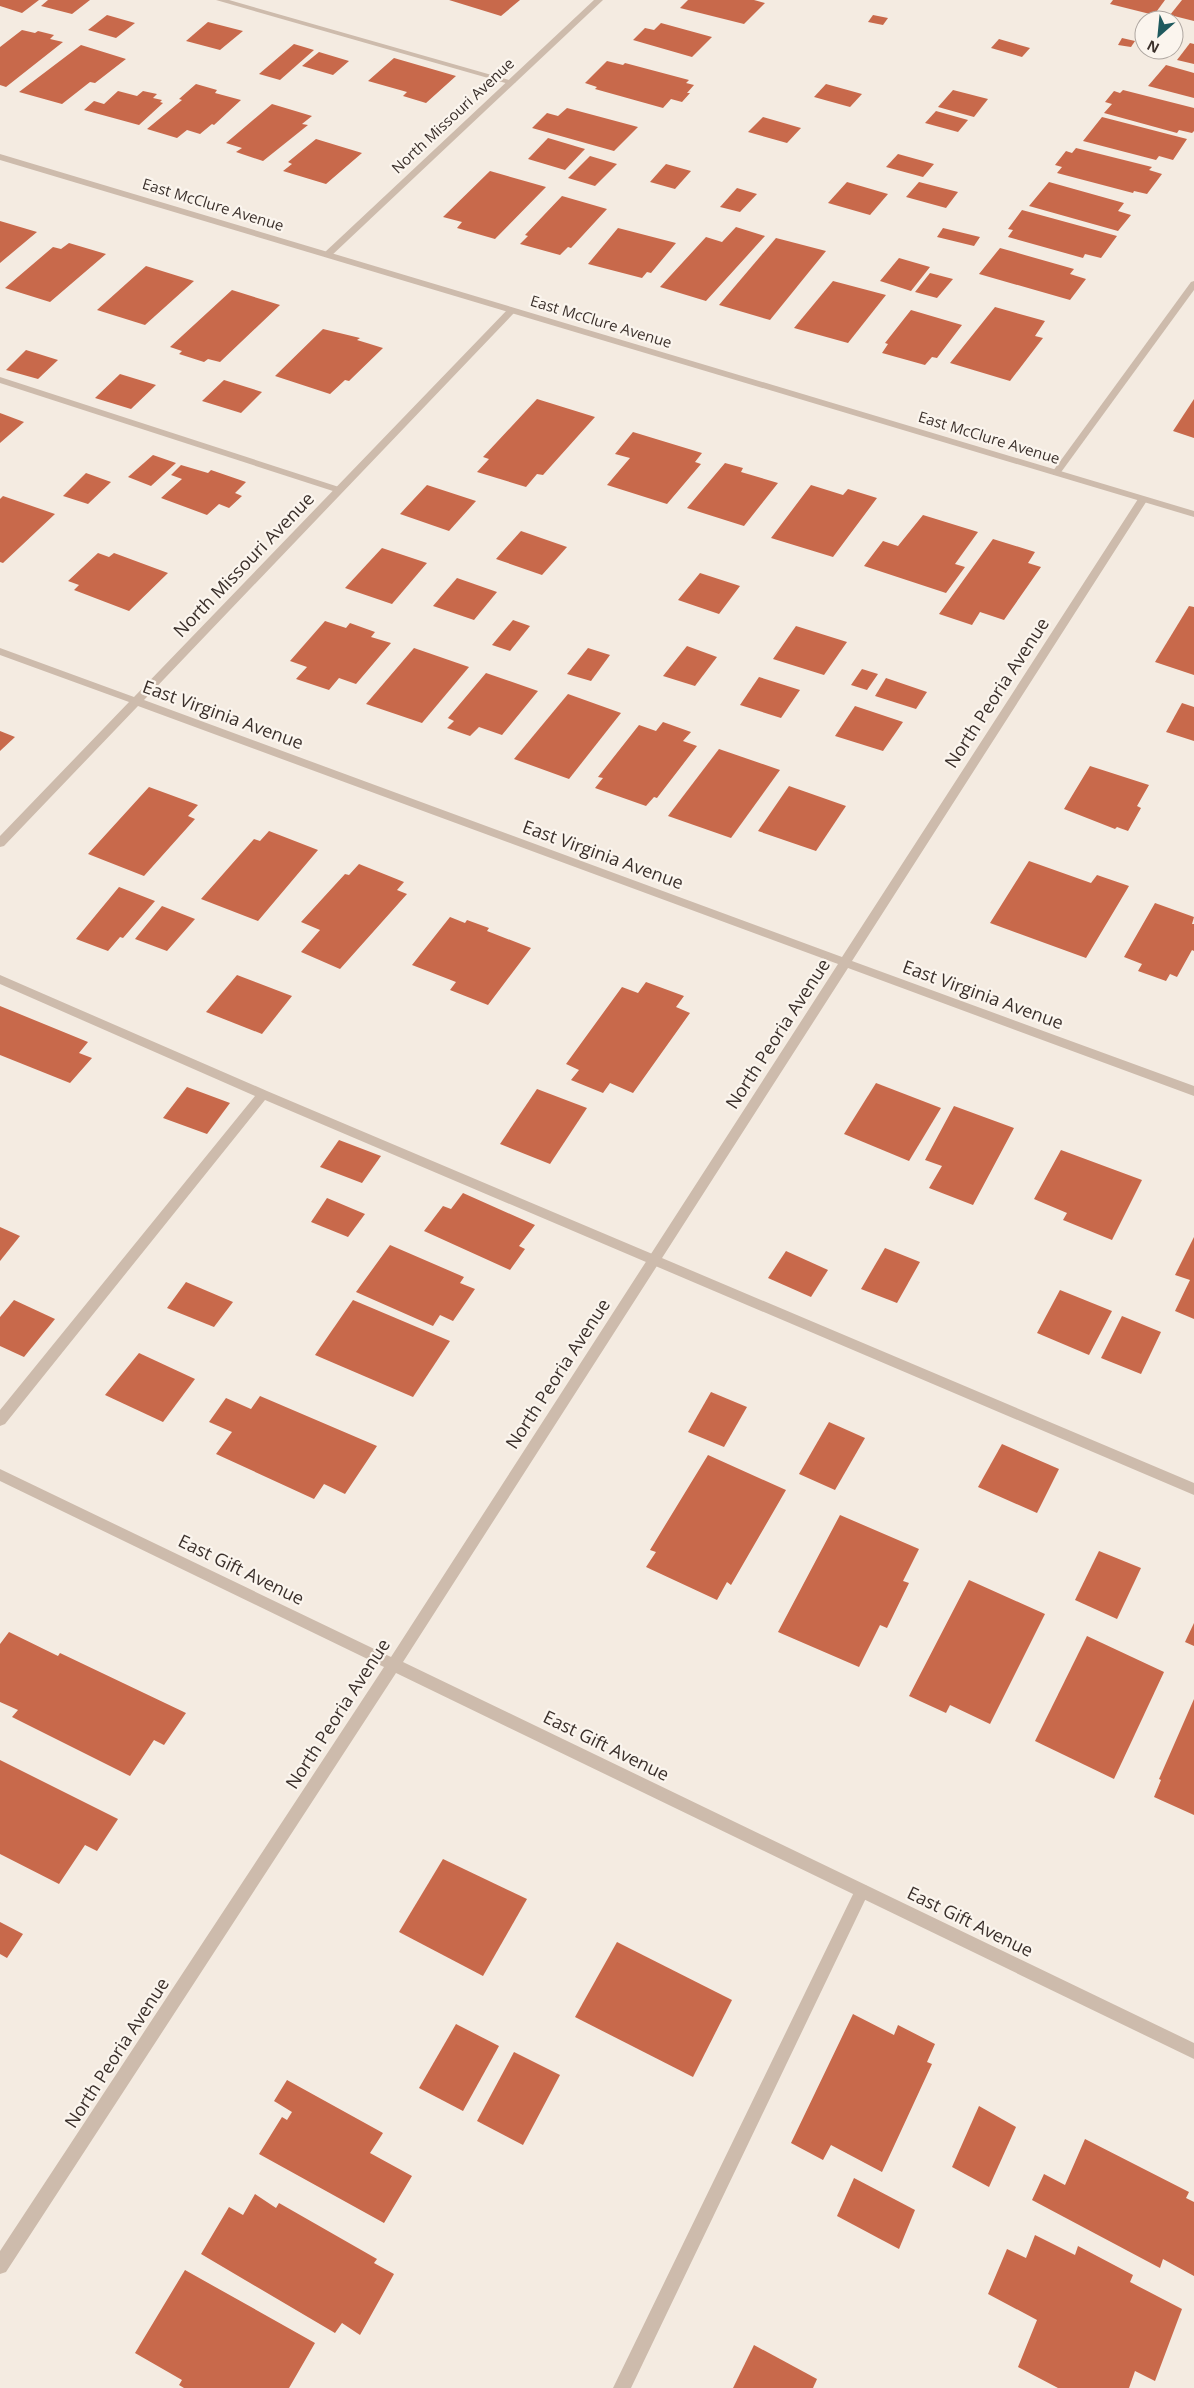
<svg xmlns="http://www.w3.org/2000/svg" width="1194" height="2388" font-family="'Open Sans',sans-serif">
	<style>
		.building { fill: #c8694b }
		.lines { fill: none; stroke-linecap: round; stroke-linejoin: round }
		.service { fill: #cdbbac; fill-rule: evenodd }
		.minor { fill: #cdbbac; fill-rule: evenodd }
		.tertiary { fill: #cdbbac; fill-rule: evenodd }
		.labels { text-anchor: middle; stroke-width: 4.5; stroke-linejoin: round; paint-order: stroke }
		.far-street-label { font-size: 15px; fill: #3b302b; stroke: #fbf5ee }
		.street-label { font-size: 18px; fill: #3b302b; stroke: #fbf5ee }
	</style>
	<rect width="100%" height="100%" fill="#f4ebe1"/>
	<g class="building">
		<path d="M0 0H39L22 13 0 6Z"/>
		<path d="M48 0H90L72 14 41 6Z"/>
		<path d="M449 0H520L501 16Z"/>
		<path d="M688 0H754L765 3 744 24 680 8Z"/>
		<path d="M1113 0H1165L1154 15 1110 4Z"/>
		<path d="M1182 0H1194V21L1170 15Z"/>
		<path d="M107 15 135 23 116 38 88 30Z"/>
		<path d="M873 15 888 18 883 25 868 22Z"/>
		<path d="M208 22 243 31 220 50 186 41Z"/>
		<path d="M661 23 712 37 692 57 633 40 645 28 654 30Z"/>
		<path d="M22 30 35 33 38 31 54 35 50 39 63 42 6 87 0 85V47Z"/>
		<path d="M1122 38 1135 41 1131 47 1118 45Z"/>
		<path d="M999 39 1030 48 1022 57 991 48Z"/>
		<path d="M1190 43 1194 44V64L1177 60Z"/>
		<path d="M294 44 314 50 280 80 259 74Z"/>
		<path d="M81 45 126 59 95 83 90 82 62 104 19 92Z"/>
		<path d="M319 52 349 61 333 75 302 66Z"/>
		<path d="M394 58 456 76 426 103 403 96 407 92 368 81Z"/>
		<path d="M607 61 623 65 625 63 689 80 686 83 694 85 687 93H690L682 102 671 99 663 108 595 89 597 87 585 83Z"/>
		<path d="M1166 65 1194 73V98L1148 86Z"/>
		<path d="M196 84 217 90 215 93 241 100 214 125 212 124 200 134 187 130 177 138 147 129 182 100 179 99Z"/>
		<path d="M826 84 862 94 850 107 814 97Z"/>
		<path d="M953 90 988 99 974 117 938 107Z"/>
		<path d="M1123 90 1194 108V131L1192 133 1179 130 1177 133 1104 113 1112 104 1105 102 1114 91 1120 93Z"/>
		<path d="M118 91 137 96 143 91 157 94 153 98 162 100 160 102 163 103 139 125 84 110 94 101 104 104Z"/>
		<path d="M272 104 312 116 302 124 308 125 263 161 236 152 242 148 226 143Z"/>
		<path d="M567 108 638 127 614 151 532 128 547 113 558 116Z"/>
		<path d="M936 111 968 120 958 132 925 123Z"/>
		<path d="M763 117 801 128 787 143 748 132Z"/>
		<path d="M1102 117 1187 139 1173 160 1159 156 1156 160 1083 141Z"/>
		<path d="M548 138 585 149 565 170 528 159Z"/>
		<path d="M316 139 362 153 326 184 283 171 292 164 288 162Z"/>
		<path d="M1076 148 1152 167 1149 170 1162 174 1147 194 1134 191 1133 193 1057 173 1062 167 1055 165 1066 151 1072 153Z"/>
		<path d="M898 154 934 164 923 177 886 167Z"/>
		<path d="M590 156 617 164 595 186 568 178Z"/>
		<path d="M666 164 691 171 675 189 650 182Z"/>
		<path d="M490 171 546 187 495 239 457 228 462 222 443 217Z"/>
		<path d="M847 182 888 194 870 215 828 203Z"/>
		<path d="M919 182 958 192 946 208 906 197Z"/>
		<path d="M1049 182 1124 203 1118 211 1131 215 1118 231 1029 206Z"/>
		<path d="M737 188 757 194 740 212 720 207Z"/>
		<path d="M562 196 607 209 571 248 568 247 560 255 520 244 528 236 525 235Z"/>
		<path d="M1022 210 1117 236 1101 258 1085 254 1083 258 1008 237 1013 230 1008 229Z"/>
		<path d="M0 221 37 232 0 263Z"/>
		<path d="M736 227 765 236 706 301 660 287 706 237 722 242Z"/>
		<path d="M618 228 676 243 651 273 647 272 642 278 588 264Z"/>
		<path d="M943 228 980 237 974 246 937 237Z"/>
		<path d="M776 238 826 251 770 320 719 305Z"/>
		<path d="M69 243 106 254 50 302 5 288 53 247 61 249Z"/>
		<path d="M1000 248 1074 269 1070 274 1086 279 1070 300 979 274Z"/>
		<path d="M899 258 930 267 911 291 880 281Z"/>
		<path d="M146 266 194 281 145 325 97 310Z"/>
		<path d="M930 273 953 279 937 298 915 292Z"/>
		<path d="M833 281 886 295 848 343 794 328Z"/>
		<path d="M232 290 280 305 220 362 208 359 204 362 179 354 182 351 170 347Z"/>
		<path d="M995 307 1045 321 1035 336 1043 338 1010 381 950 363Z"/>
		<path d="M911 310 962 325 937 358 932 357 925 365 882 353 888 344 885 343Z"/>
		<path d="M323 329 360 338 357 340 383 348 349 381 345 380 330 394 275 376Z"/>
		<path d="M26 350 58 360 38 379 6 370Z"/>
		<path d="M120 374 156 385 131 409 95 398Z"/>
		<path d="M224 380 262 392 241 413 202 401Z"/>
		<path d="M537 399 595 417 543 475 537 474 526 487 477 472 489 459 483 457Z"/>
		<path d="M1194 399V438L1173 431Z"/>
		<path d="M0 413 24 422 0 443Z"/>
		<path d="M633 432 702 453 695 462 701 464 667 504 607 485 630 458 615 454Z"/>
		<path d="M153 455 176 463 151 486 128 477Z"/>
		<path d="M725 463 743 468 741 472 778 483 744 526 687 508Z"/>
		<path d="M181 465 208 473 211 470 246 482 235 493 242 496 229 508 219 504 207 515 161 498 182 479 171 475Z"/>
		<path d="M86 473 111 482 88 504 63 496Z"/>
		<path d="M427 485 476 501 449 531 400 514Z"/>
		<path d="M811 485 843 495 848 489 877 498 833 557 771 538Z"/>
		<path d="M3 496 55 514 3 563 0 562V499Z"/>
		<path d="M923 515 978 532 955 564 965 567 946 593 864 566 883 541 898 546Z"/>
		<path d="M521 531 567 547 542 575 496 559Z"/>
		<path d="M993 539 1035 552 1028 563 1041 567 1004 620 980 612 972 625 939 614Z"/>
		<path d="M382 548 427 563 392 604 345 588Z"/>
		<path d="M98 553 109 557 114 553 168 573 129 611 74 590 79 585 68 581Z"/>
		<path d="M700 573 740 586 719 614 678 600Z"/>
		<path d="M457 578 497 592 474 620 433 606Z"/>
		<path d="M1189 606 1194 607V675L1155 662Z"/>
		<path d="M513 620 530 626 510 651 492 645Z"/>
		<path d="M325 621 346 628 350 623 375 632 371 637 391 643 356 684 339 678 329 690 296 679 307 667 290 661Z"/>
		<path d="M796 626 847 642 824 675 773 659Z"/>
		<path d="M687 646 717 657 695 686 663 676Z"/>
		<path d="M414 648 469 667 422 723 366 704Z"/>
		<path d="M588 648 610 655 591 681 567 674Z"/>
		<path d="M862 669 878 674 867 690 851 685Z"/>
		<path d="M486 673 538 691 502 735 479 727 470 736 447 728 454 721 448 718Z"/>
		<path d="M759 677 800 690 781 718 740 705Z"/>
		<path d="M886 678 927 692 916 709 875 696Z"/>
		<path d="M568 694 621 713 569 779 514 759Z"/>
		<path d="M1182 703 1194 707V741L1166 732Z"/>
		<path d="M855 706 903 722 883 751 835 736Z"/>
		<path d="M663 722 691 732 683 741 697 746 657 798 654 797 646 806 595 788 603 778 598 777 639 725 656 731Z"/>
		<path d="M0 731 15 737 0 751Z"/>
		<path d="M719 749 780 770 731 838 668 816Z"/>
		<path d="M1090 766 1149 785 1137 806 1141 808 1128 831 1117 827 1115 829 1064 809Z"/>
		<path d="M789 786 846 806 816 851 758 831Z"/>
		<path d="M149 787 198 805 188 816 195 819 144 876 88 854Z"/>
		<path d="M269 831 318 850 258 921 201 899 254 839 260 841Z"/>
		<path d="M1029 861 1091 883 1097 875 1129 886 1086 958 990 923Z"/>
		<path d="M359 864 404 882 397 890 407 894 340 969 301 952 320 930 301 922 345 874 349 875Z"/>
		<path d="M119 887 155 901 123 938 120 937 108 951 76 939Z"/>
		<path d="M1155 903 1194 917 1192 924H1194V951L1192 950 1177 977 1170 974 1166 981 1138 971 1142 964 1124 957Z"/>
		<path d="M162 906 195 919 167 951 135 939Z"/>
		<path d="M450 917 465 923 467 920 489 928 487 931 531 948 488 1005 450 990 456 982 412 965Z"/>
		<path d="M237 975 292 996 262 1034 206 1012Z"/>
		<path d="M646 982 684 996 676 1007 690 1013 633 1093 610 1083 603 1093 571 1080 579 1070 566 1064 622 987 638 993Z"/>
		<path d="M0 1006 88 1042 79 1053 92 1058 70 1083 0 1055Z"/>
		<path d="M876 1083 941 1108 909 1161 844 1134Z"/>
		<path d="M187 1087 230 1103 207 1134 163 1118Z"/>
		<path d="M537 1089 587 1108 550 1164 500 1144Z"/>
		<path d="M954 1106 1014 1128 973 1205 929 1188 942 1166 925 1160Z"/>
		<path d="M339 1140 381 1156 362 1183 320 1167Z"/>
		<path d="M1061 1150 1142 1180 1112 1240 1063 1220 1067 1213 1034 1199Z"/>
		<path d="M463 1193 535 1225 519 1246 525 1249 510 1270 424 1231 443 1206 451 1209Z"/>
		<path d="M327 1198 365 1214 348 1237 311 1222Z"/>
		<path d="M0 1227 20 1236 0 1261Z"/>
		<path d="M1194 1237V1319L1175 1311 1190 1280 1175 1275Z"/>
		<path d="M390 1245 464 1277 460 1283 475 1289 453 1321 440 1315 433 1326 356 1292Z"/>
		<path d="M885 1248 920 1262 897 1303 861 1289Z"/>
		<path d="M786 1251 828 1270 811 1297 768 1278Z"/>
		<path d="M186 1282 233 1302 214 1327 167 1308Z"/>
		<path d="M1060 1290 1112 1311 1089 1355 1037 1333Z"/>
		<path d="M14 1300 55 1319 24 1357 0 1346V1317Z"/>
		<path d="M353 1300 450 1341 413 1397 315 1355Z"/>
		<path d="M1122 1316 1161 1332 1141 1374 1101 1358Z"/>
		<path d="M139 1353 195 1379 163 1422 105 1395Z"/>
		<path d="M711 1392 747 1407 724 1447 688 1432Z"/>
		<path d="M260 1396 377 1446 345 1494 324 1484 314 1499 216 1454 232 1432 209 1422 226 1398 251 1409Z"/>
		<path d="M829 1422 865 1438 835 1490 799 1474Z"/>
		<path d="M1002 1444 1059 1469 1037 1513 978 1487Z"/>
		<path d="M708 1455 786 1490 731 1585 727 1582 717 1600 646 1567 656 1552 650 1550Z"/>
		<path d="M840 1515 919 1549 903 1581 909 1583 887 1628 880 1625 859 1667 778 1632Z"/>
		<path d="M1099 1551 1141 1568 1117 1619 1075 1600Z"/>
		<path d="M969 1580 1045 1614 990 1724 950 1705 946 1713 909 1696Z"/>
		<path d="M1194 1623V1646L1185 1642Z"/>
		<path d="M9 1632 58 1656 60 1653 186 1713 164 1745 154 1740 130 1776 12 1717 18 1710 0 1702V1644Z"/>
		<path d="M1087 1636 1164 1672 1114 1779 1035 1741Z"/>
		<path d="M1194 1699V1815L1154 1797 1161 1780 1159 1779Z"/>
		<path d="M0 1760 118 1819 97 1851 85 1845 59 1884 0 1854Z"/>
		<path d="M443 1859 527 1899 483 1976 399 1932Z"/>
		<path d="M0 1922 23 1934 7 1958 0 1954Z"/>
		<path d="M617 1942 732 2000 693 2077 575 2017Z"/>
		<path d="M853 2014 894 2035 898 2025 935 2044 927 2062 932 2064 882 2172 831 2145 823 2160 791 2143Z"/>
		<path d="M456 2024 499 2046 463 2111 419 2088Z"/>
		<path d="M514 2052 560 2075 523 2145 477 2121Z"/>
		<path d="M287 2080 383 2133 370 2153 412 2176 384 2223 259 2154 282 2117 287 2120 292 2112 274 2101Z"/>
		<path d="M979 2106 1016 2127 989 2187 952 2167Z"/>
		<path d="M1085 2139 1189 2192 1186 2198 1194 2202V2276L1163 2259 1160 2268 1032 2200 1044 2174 1065 2185Z"/>
		<path d="M854 2178 915 2210 899 2249 837 2216Z"/>
		<path d="M255 2194 276 2208 279 2203 377 2259 374 2263 394 2274 360 2335 342 2323 335 2333 201 2254 229 2207 243 2215Z"/>
		<path d="M1035 2235 1075 2255 1078 2246 1133 2275 1130 2282 1182 2309 1155 2381 1135 2371 1129 2388H1058L1018 2367 1037 2320 988 2294 1007 2249 1026 2258Z"/>
		<path d="M185 2270 315 2343 289 2388H184L179 2385 182 2380 135 2353Z"/>
		<path d="M754 2345 817 2379 813 2388H733Z"/>
	</g>
	<g class="lines">
		<g class="service">
			<path d="M216 0H229L516 82 509 84Z"/>
			<path d="M0 377 342 488 344 490 342 492H336L0 383Z"/>
			<path d="M0 975 267 1091 1194 1483V1495L265 1100 5 1424 0 1426V1410L255 1096 0 984Z"/>
			<path d="M862 1884 867 1886 870 1891 867 1896 631 2388H613L857 1886Z"/>
		</g>
		<g class="minor">
			<path d="M594 0H603L330 257H324V253Z"/>
			<path d="M1194 281V290L1059 475H1053V471L1191 282Z"/>
			<path d="M511 308 514 309V313L144 700 842 957 1138 499 1140 497H1146L1148 499 852 961 1194 1086V1096L848 968 403 1662 1194 2043V2059L396 1673 6 2272 0 2274V2251L384 1667 0 1481V1469L391 1657 838 964 138 706 4 846 0 847V836L129 702 0 655V648L134 697 508 309Z"/>
		</g>
		<path class="tertiary" d="M0 154 1194 511V517L0 160Z"/>
	</g>
	<g class="labels">
		<g class="far-street-label">
			<text transform="translate(453 116) rotate(-43)" y="5">North Missouri Avenue</text>
			<text transform="translate(213 205) rotate(17)" y="5">East McClure Avenue</text>
			<text transform="translate(601 322) rotate(17)" y="5">East McClure Avenue</text>
			<text transform="translate(989 438) rotate(17)" y="5">East McClure Avenue</text>
		</g>
		<g class="street-label">
			<text transform="translate(244 565) rotate(-46)" y="6">North Missouri Avenue</text>
			<text transform="translate(997 693) rotate(-57)" y="6">North Peoria Avenue</text>
			<text transform="translate(223 715) rotate(20)" y="6">East Virginia Avenue</text>
			<text transform="translate(603 855) rotate(20)" y="6">East Virginia Avenue</text>
			<text transform="translate(983 995) rotate(20)" y="6">East Virginia Avenue</text>
			<text transform="translate(778 1034) rotate(-57)" y="6">North Peoria Avenue</text>
			<text transform="translate(558 1374) rotate(-57)" y="6">North Peoria Avenue</text>
			<text transform="translate(241 1570) rotate(26)" y="6">East Gift Avenue</text>
			<text transform="translate(338 1714) rotate(-57)" y="6">North Peoria Avenue</text>
			<text transform="translate(606 1746) rotate(26)" y="6">East Gift Avenue</text>
			<text transform="translate(970 1922) rotate(26)" y="6">East Gift Avenue</text>
			<text transform="translate(117 2053) rotate(-57)" y="6">North Peoria Avenue</text>
		</g>
	</g>
	<g transform="translate(1159 35) rotate(207)"><circle r="24" fill="#fbf5ee" stroke="#aea6a0"/>
	<path d="M0-4L9 19L0 12L-9 19Z" fill="#1f5a5e"/>
	<text y="-8" font-size="14" font-weight="bold" text-anchor="middle" fill="#3b302b">N</text>
	</g>
</svg>
